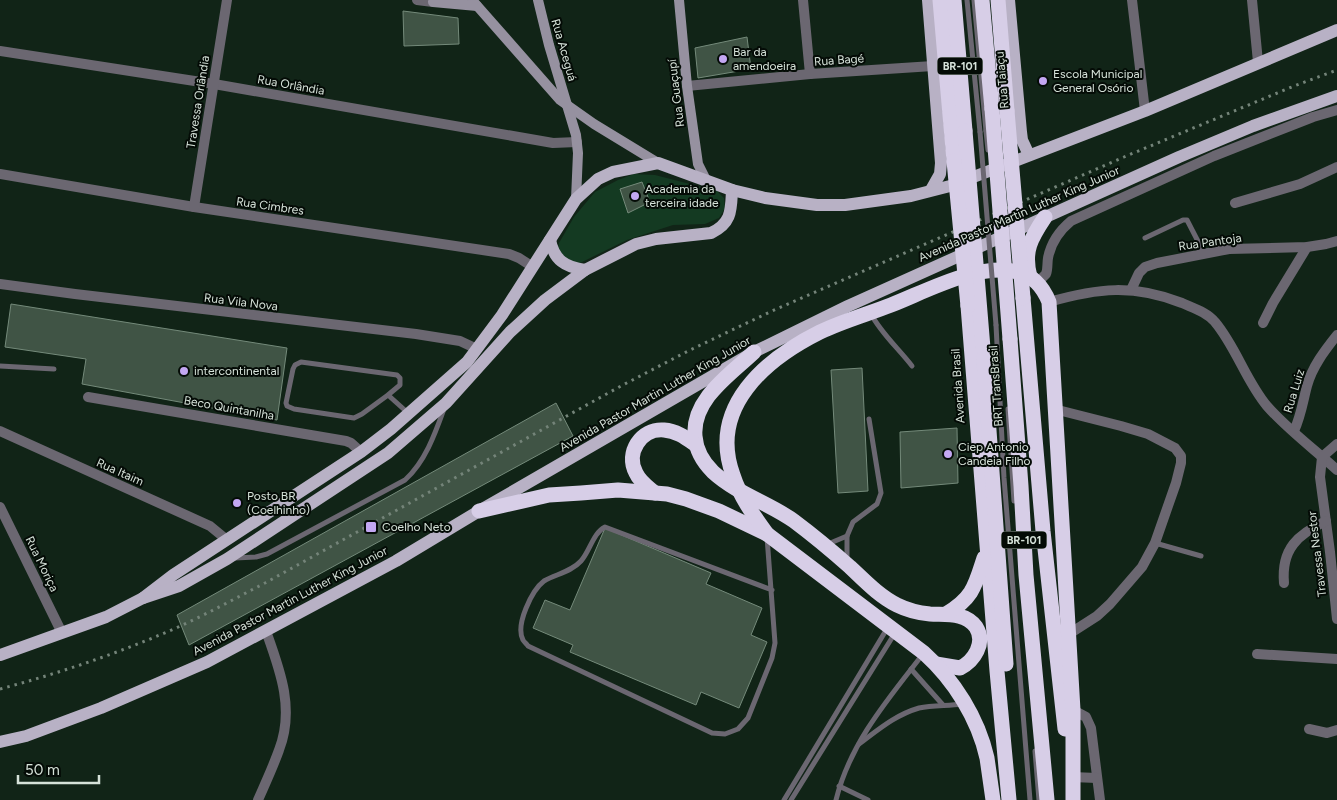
<svg xmlns="http://www.w3.org/2000/svg" width="1337" height="800" font-family="Figtree,sans-serif">
	<style>
		.green { fill: #143a22 }
		.building { fill: #405445; stroke: #748a7a }
		.lines { fill: none; stroke-linecap: round; stroke-linejoin: round }
		.lane { stroke: #6b6771; stroke-width: 5 }
		.street { stroke: #6b6771; stroke-width: 10 }
		.secondary { stroke: #9691a0; stroke-width: 10 }
		.primary { stroke: #b8b1c5; stroke-width: 12 }
		.highway { stroke: #d7cee7; stroke-width: 15 }
		.rail { stroke: #748479; stroke-width: 3; stroke-dasharray: 2.5 5; stroke-linecap: butt }
		.lane-bridge { stroke: #6b6771; stroke-width: 5 }
		.highway-bridge { stroke: #d7cee7; stroke-width: 15 }
		.poi-dot { fill: #c3a7f2; stroke: #040b06; stroke-width: 2 }
		.labels { text-anchor: middle; stroke-width: 4; stroke-linejoin: round; paint-order: stroke }
		.shield { fill: #040b06; stroke: #97a29a; stroke-width: 1 }
		.shield-label { font-size: 11px; font-weight: bold; fill: #d6e2d9 }
		.street-label { font-size: 12px; fill: #d6e2d9; stroke: #040b06 }
		.poi-label { font-size: 12px; fill: #d6e2d9; stroke: #040b06; text-anchor: start }
	</style>
	<rect width="100%" height="100%" fill="#112417"/>
	<path class="green" d="M634 174 655 175 717 191 724 198 725 208 719 218 705 224 673 225 627 240 580 263 568 264 557 256 559 243 574 217 595 192 618 180Z"/>
	<g class="building">
		<path d="M403 11 458 18 459 44 404 46Z"/>
		<path d="M747 37 751 69 698 78 695 48Z"/>
		<path d="M642 182 650 202 628 213 620 189Z"/>
		<path d="M11 304 287 348 277 420 82 384 86 359 5 347Z"/>
		<path d="M862 368 868 491 838 493 831 370Z"/>
		<path d="M556 403 573 436 189 645 177 615Z"/>
		<path d="M957 428 958 483 901 488 900 432Z"/>
		<path d="M605 528 711 573 706 584 762 608 751 635 767 642 739 708 701 692 696 705 570 652 573 645 533 628 545 600 570 610Z"/>
	</g>
	<g class="lines">
		<g class="lane">
			<path d="M967 0 980 132"/>
			<path d="M974 0 986 131"/>
			<path d="M1145 238 1183 220H1187L1204 253"/>
			<path d="M871 314C881 333 898 348 912 366"/>
			<path d="M996 325 1004 478 1030 800"/>
			<path d="M0 366 54 369"/>
			<path d="M388 395 362 414 354 418 294 409 287 406 286 403 293 369 295 365 301 362 397 375 400 378V385L388 395 408 413"/>
			<path d="M1008 409 1014 501"/>
			<path d="M847 536 853 522 877 504 881 493 869 419"/>
			<path d="M767 537 775 643 772 658 748 718 738 729 725 734 712 733 528 646C527 644 524 642 523 640 515 625 532 590 544 581 556 574 571 572 581 561 590 551 593 533 605 527L772 590"/>
			<path d="M1155 543 1201 556"/>
			<path d="M828 544 847 536V562"/>
			<path d="M235 558 256 557 267 554 405 480C425 462 435 434 444 409"/>
			<path d="M911 669 943 705"/>
			<path d="M859 744C878 730 895 715 919 708 933 705 948 706 962 704"/>
			<path d="M1035 751 1039 800"/>
			<path d="M839 786 868 800"/>
			<path d="M784 800 888 627"/>
			<path d="M791 800 895 633"/>
			<path d="M836 800C850 743 888 699 923 654"/>
		</g>
		<g class="street">
			<path d="M417 0 433 2 438 0"/>
			<path d="M803 0 810 74"/>
			<path d="M1132 0 1145 111"/>
			<path d="M1252 0 1258 62"/>
			<path d="M0 51 214 84 553 143 577 142"/>
			<path d="M687 86 810 74 933 66"/>
			<path d="M0 174 194 207 509 254 519 258 533 267"/>
			<path d="M1235 203 1300 184 1337 167"/>
			<path d="M194 207 227 0"/>
			<path d="M1037 283 1046 274C1048 269 1047 264 1048 258 1051 242 1059 231 1071 221L1214 156 1313 117 1337 110"/>
			<path d="M0 284 75 294 416 334 460 341 477 349"/>
			<path d="M1131 290 1139 273 1145 267 1157 263 1229 249 1307 247 1326 244 1337 241"/>
			<path d="M1049 302C1098 288 1133 284 1182 303 1193 308 1207 312 1215 322 1236 347 1246 381 1267 406 1287 429 1314 449 1337 470"/>
			<path d="M1263 323 1273 303 1307 247"/>
			<path d="M88 397 346 441 351 443 361 452"/>
			<path d="M1054 409 1121 426 1148 434 1175 448 1181 456V463L1176 483 1155 543 1142 567 1110 604 1097 616 1069 634"/>
			<path d="M0 431 210 526 227 540"/>
			<path d="M1294 431C1301 416 1303 401 1307 386 1312 367 1325 350 1337 335"/>
			<path d="M1337 444 1322 457 1320 477 1330 552 1337 619"/>
			<path d="M0 507 62 633"/>
			<path d="M1284 583C1281 549 1298 534 1326 521"/>
			<path d="M1257 654 1337 659"/>
			<path d="M1073 710 1086 717 1091 728 1100 800"/>
			<path d="M1309 729 1327 733 1337 730"/>
			<path d="M1072 777 1097 778"/>
			<path d="M258 800C265 784 273 767 279 750 295 709 280 670 266 631"/>
		</g>
		<g class="secondary">
			<path d="M472 0 560 100 594 124 658 163"/>
			<path d="M538 0 549 45 576 135 578 153 576 199"/>
			<path d="M679 0 687 86 698 164 706 180"/>
			<path d="M433 2 477 6"/>
		</g>
		<g class="primary">
			<path d="M928 0 941 163 940 174 931 190"/>
			<path d="M1009 0 1021 132 1022 140 1029 155"/>
			<path d="M550 240C554 260 565 267 585 270"/>
			<path d="M143 598 173 575 361 452 391 429 450 377 467 362 502 315 576 199 598 179 613 172 658 163 732 190 765 198 817 205H845L911 196 950 186 1145 111 1337 30"/>
			<path d="M0 655 106 617 143 598 179 586 227 559 388 453 446 403 510 332 545 300 585 270 636 244 656 239 711 233C732 223 731 210 732 190"/>
			<path d="M0 742 26 736 101 708 207 662 396 561 479 511 754 352 848 306 1179 157 1253 126 1337 96"/>
		</g>
		<g class="highway">
			<path d="M940 0 954 161"/>
			<path d="M954 0 965 131"/>
			<path d="M982 0 992 109"/>
			<path d="M998 0 1007 111"/>
			<path d="M1030 277C1023 251 1031 238 1045 217"/>
			<path d="M1023 298 1043 531 1065 729"/>
			<path d="M968 306 997 671 1009 800"/>
			<path d="M1010 339 1021 486 1026 575 1047 800"/>
			<path d="M983 348 1006 664"/>
			<path d="M754 352C731 374 692 399 695 436 696 451 703 462 713 472 737 494 769 503 794 521 814 536 832 551 850 567 865 581 879 596 897 605 907 610 919 613 930 614 946 615 965 612 976 627 986 643 974 661 960 668L936 664"/>
			<path d="M655 493C648 487 640 482 636 473 625 453 641 428 664 430 677 431 686 438 696 445"/>
			<path d="M479 511 549 495 581 493 618 490 667 494 686 499 719 511 767 534 924 653C954 680 978 718 987 758 989 772 991 786 993 800"/>
			<path d="M767 534C754 516 740 497 733 475 708 407 766 359 820 332 843 321 868 314 891 305 927 291 979 262 1018 272 1034 276 1043 287 1049 302L1073 710V800"/>
			<path d="M946 614C973 598 975 586 984 558"/>
		</g>
		<path class="rail" d="M0 689C60 673 119 653 176 628 207 614 236 598 265 583L621 386 690 350 772 311 1124 157 1294 86 1337 70"/>
		<g class="lane-bridge">
			<path d="M986 131 988 150"/>
			<path d="M980 132 996 325"/>
		</g>
		<g class="highway-bridge">
			<path d="M992 109 1010 339"/>
			<path d="M1007 111 1023 298"/>
			<path d="M965 131 983 348"/>
			<path d="M954 161 968 306"/>
		</g>
	</g>
	<g class="poi-dot">
		<circle cx="723" cy="59" r="5"/>
		<circle cx="1043" cy="81" r="5"/>
		<circle cx="635" cy="196" r="5"/>
		<circle cx="184" cy="371" r="5"/>
		<circle cx="948" cy="454" r="5"/>
		<circle cx="237" cy="503" r="5"/>
		<rect x="365" y="521" width="12" height="12" rx="2.5"/>
	</g>
	<g class="labels">
		<g class="shield">
			<rect x="937.5" y="57.5" width="45" height="17" rx="4"/>
			<rect x="1001.5" y="531.5" width="45" height="17" rx="4"/>
		</g>
		<g class="shield-label">
			<text x="960" y="70">BR-101</text>
			<text x="1024" y="544">BR-101</text>
		</g>
		<g class="street-label">
			<text transform="translate(564 50) rotate(74)" y="4">Rua Aceguá</text>
			<text transform="translate(839 60) rotate(-4)" y="4">Rua Bagé</text>
			<text transform="translate(1002 80) rotate(-95)" y="4">Rua Taiaçu</text>
			<text transform="translate(291 85) rotate(10)" y="4">Rua Orlândia</text>
			<text transform="translate(676 93) rotate(-97)" y="4">Rua Guaçupí</text>
			<text transform="translate(198 102) rotate(-81)" y="4">Travessa Orlândia</text>
			<text transform="translate(270 206) rotate(8)" y="4">Rua Cimbres</text>
			<text transform="translate(1019 214) rotate(-24)" y="4">Avenida Pastor Martin Luther King Junior</text>
			<text transform="translate(1210 242) rotate(-8)" y="4">Rua Pantoja</text>
			<text transform="translate(241 302) rotate(7)" y="4">Rua Vila Nova</text>
			<text transform="translate(958 386) rotate(-94)" y="4">Avenida Brasil</text>
			<text transform="translate(996 386) rotate(-94)" y="4">BRT TransBrasil</text>
			<text transform="translate(1294 391) rotate(-73)" y="4">Rua Luiz</text>
			<text transform="translate(655 394) rotate(-30)" y="4">Avenida Pastor Martin Luther King Junior</text>
			<text transform="translate(229 408) rotate(10)" y="4">Beco Quintanilha</text>
			<text transform="translate(120 472) rotate(24)" y="4">Rua Itaim</text>
			<text transform="translate(1317 554) rotate(-97)" y="4">Travessa Nestor</text>
			<text transform="translate(42 564) rotate(64)" y="4">Rua Moriça</text>
			<text transform="translate(290 601) rotate(-28)" y="4">Avenida Pastor Martin Luther King Junior</text>
		</g>
		<g class="poi-label">
			<text x="733" y="56">Bar da<tspan x="733" dy="14">amendoeira</tspan></text>
			<text x="1053" y="78">Escola Municipal<tspan x="1053" dy="14">General Osório</tspan></text>
			<text x="645" y="193">Academia da<tspan x="645" dy="14">terceira idade</tspan></text>
			<text x="194" y="375">intercontinental</text>
			<text x="958" y="451">Ciep Antonio<tspan x="958" dy="14">Candeia Filho</tspan></text>
			<text x="247" y="500">Posto BR<tspan x="247" dy="14">(Coelhinho)</tspan></text>
			<text x="382" y="531">Coelho Neto</text>
		</g>
	</g>
	<path d="M18 775v8h81v-8" fill="none" stroke="#d6e2d9" stroke-width="2.5"/>
	<text x="25" y="775" font-size="15" fill="#d6e2d9" stroke="#040b06" stroke-width="4" paint-order="stroke">50 m</text>
</svg>
